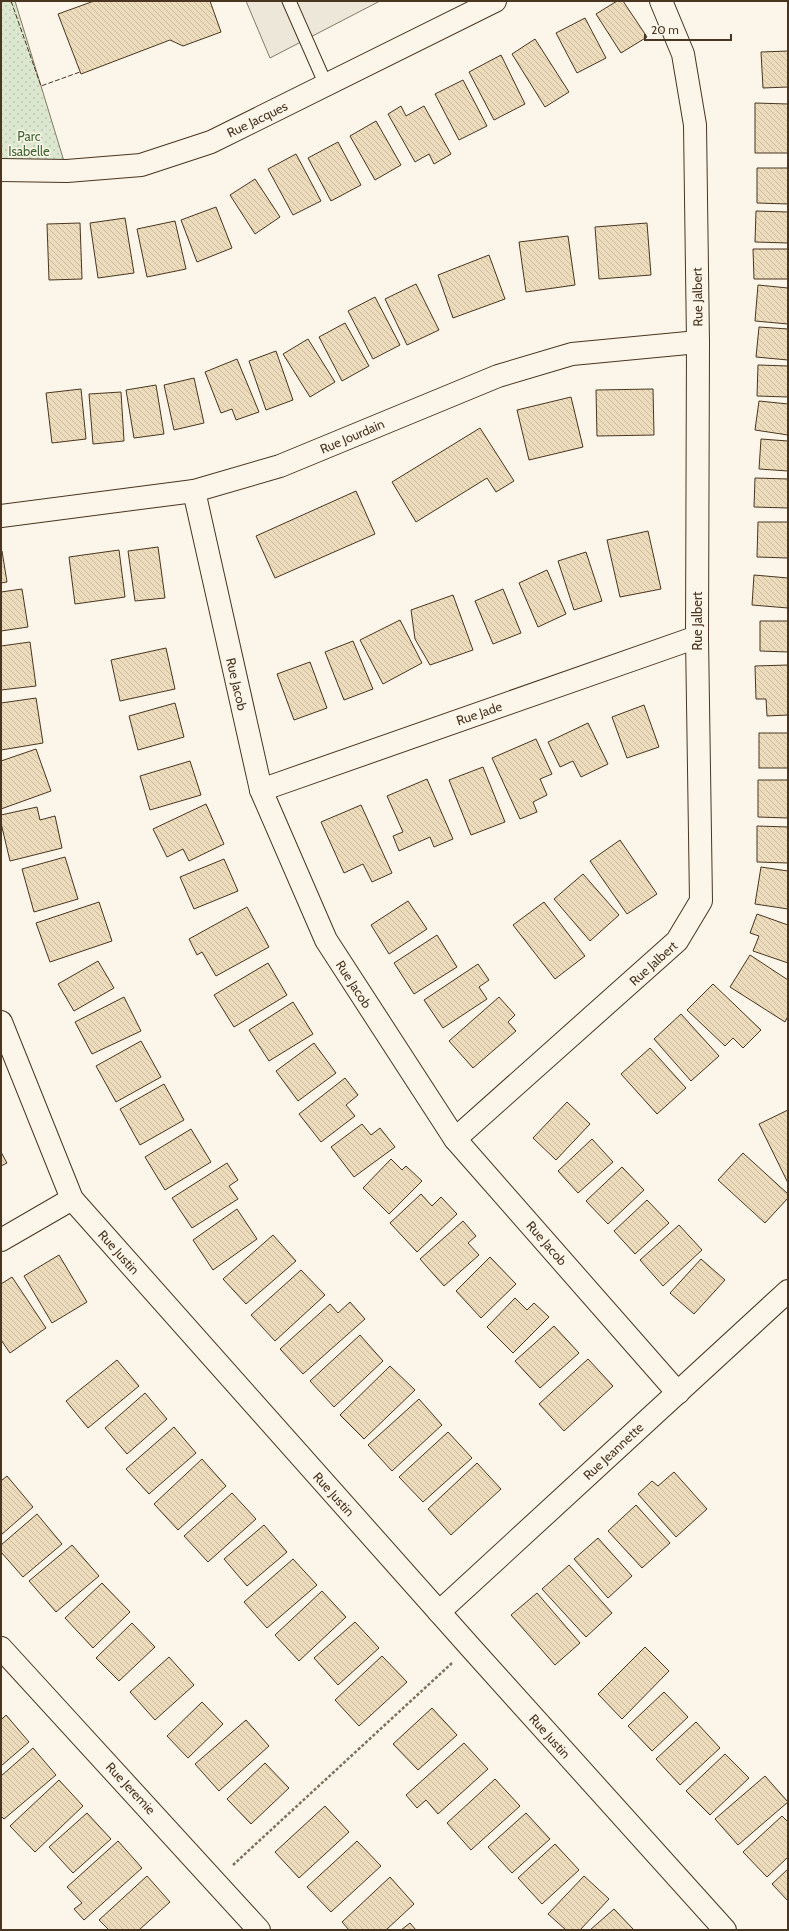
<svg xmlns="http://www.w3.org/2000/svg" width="789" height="1931" font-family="Cabin,sans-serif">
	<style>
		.park { fill: url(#park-dots); stroke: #887966 }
		.parking { fill: #ede7d9; stroke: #887966 }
		.building { fill: url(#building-back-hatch); stroke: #4a3520 }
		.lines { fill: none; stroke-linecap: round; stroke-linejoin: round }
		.lane-casing { stroke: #4a3520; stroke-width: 15 }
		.street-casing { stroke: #4a3520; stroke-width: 24 }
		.path { stroke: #7f6f5c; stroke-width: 2.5; stroke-dasharray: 3 2; stroke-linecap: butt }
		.lane { stroke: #fbf6e9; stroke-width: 13 }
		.street { stroke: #fbf6e9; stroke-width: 22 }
		.fence { stroke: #4a3520; stroke-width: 1; stroke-dasharray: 5 2; stroke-linecap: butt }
		.labels { text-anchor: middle; stroke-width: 3; stroke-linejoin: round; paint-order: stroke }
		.street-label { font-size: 13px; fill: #4a3520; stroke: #fbf6e9 }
		.park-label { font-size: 13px; fill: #436837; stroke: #fbf6e9 }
	</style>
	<defs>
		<pattern id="park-dots" width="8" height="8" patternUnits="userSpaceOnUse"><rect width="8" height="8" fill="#dce7d0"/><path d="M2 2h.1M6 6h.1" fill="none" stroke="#bec7b2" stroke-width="1.8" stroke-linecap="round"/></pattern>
		<pattern id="building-back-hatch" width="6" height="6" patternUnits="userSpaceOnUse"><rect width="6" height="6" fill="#ecdcbc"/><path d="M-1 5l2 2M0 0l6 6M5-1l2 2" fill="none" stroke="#ccbda1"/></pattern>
	</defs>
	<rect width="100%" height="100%" fill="#fbf6e9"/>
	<path class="park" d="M1 1H15L67 171 1 173Z"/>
	<path class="parking" d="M246 1H380L270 58Z"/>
	<g class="building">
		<path d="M94 1H210L221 32 183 46 170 40 81 74 58 14Z"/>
		<path d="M617 1H623L647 37 621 53 596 14Z"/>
		<path d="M585 18 606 58 577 73 556 33Z"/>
		<path d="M535 39 569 92 545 107 512 54Z"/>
		<path d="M788 51V87L763 88 761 52Z"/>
		<path d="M501 55 525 104 494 120 469 72Z"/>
		<path d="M463 80 487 126 459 140 435 94Z"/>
		<path d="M755 103 788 104V153H755Z"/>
		<path d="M401 106 406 116 424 106 451 154 434 164 429 154 415 162 388 114Z"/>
		<path d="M376 121 401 165 375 180 350 136Z"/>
		<path d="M338 142 361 185 331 201 308 158Z"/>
		<path d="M296 154 321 201 293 215 268 169Z"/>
		<path d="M757 168H788V204L757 203Z"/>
		<path d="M255 179 280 217 255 234 230 195Z"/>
		<path d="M216 207 232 248 197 262 181 220Z"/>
		<path d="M756 211 788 212V243L755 242Z"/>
		<path d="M125 218 134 273 98 278 90 223Z"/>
		<path d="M175 221 186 269 147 277 137 229Z"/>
		<path d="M80 223 82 279 49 280 47 224Z"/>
		<path d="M647 223 651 275 599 279 595 227Z"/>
		<path d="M568 236 575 285 526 292 519 242Z"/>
		<path d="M753 249H788V279H754Z"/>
		<path d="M489 255 505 299 453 318 438 275Z"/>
		<path d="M416 284 439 330 407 345 385 299Z"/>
		<path d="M758 285 788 288V324L755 321Z"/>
		<path d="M375 297 400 345 373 359 348 311Z"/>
		<path d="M345 323 369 366 342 381 319 337Z"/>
		<path d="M759 327 788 329V360L756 357Z"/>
		<path d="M308 339 335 382 310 397 283 354Z"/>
		<path d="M276 351 293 400 266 410 249 361Z"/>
		<path d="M237 359 259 412 236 420 232 409 221 413 205 372Z"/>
		<path d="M758 365 788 366V397L757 396Z"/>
		<path d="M194 378 204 423 174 430 164 385Z"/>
		<path d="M156 385 164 434 134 438 126 390Z"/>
		<path d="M81 389 86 439 52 443 46 393Z"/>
		<path d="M653 389 654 435 597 436 596 390Z"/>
		<path d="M121 392 124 441 93 444 89 394Z"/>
		<path d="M571 397 583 447 529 460 517 410Z"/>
		<path d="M759 401 788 404V435L755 430Z"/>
		<path d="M480 428 514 481 496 492 487 478 416 522 392 482Z"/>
		<path d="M761 439 788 441V471L759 469Z"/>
		<path d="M755 478 788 479V508L754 507Z"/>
		<path d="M356 491 375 534 275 578 256 536Z"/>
		<path d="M758 522H788V558L757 557Z"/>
		<path d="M648 531 661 589 620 597 607 540Z"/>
		<path d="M158 547 165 598 135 601 128 551Z"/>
		<path d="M119 550 125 597 75 604 69 557Z"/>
		<path d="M1 551H2L7 582 1 583Z"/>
		<path d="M586 552 602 601 574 610 558 561Z"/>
		<path d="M547 570 566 614 538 627 519 583Z"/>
		<path d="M754 575 788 578V608L752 605Z"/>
		<path d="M22 589 28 627 1 631V592Z"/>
		<path d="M503 589 521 633 493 644 475 601Z"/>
		<path d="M453 595 473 650 430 665 415 639 411 610Z"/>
		<path d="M400 620 422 663 383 684 360 640Z"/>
		<path d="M760 621H788V652L760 651Z"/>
		<path d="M353 641 373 689 344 700 325 652Z"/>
		<path d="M30 642 36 686 1 690V646Z"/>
		<path d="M166 648 175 689 120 701 111 660Z"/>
		<path d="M310 662 327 708 294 720 277 674Z"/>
		<path d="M788 665V715L767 716 766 699H756L755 666Z"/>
		<path d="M36 698 43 743 1 750V703Z"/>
		<path d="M175 703 184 737 138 750 129 716Z"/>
		<path d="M644 705 659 747 627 758 612 717Z"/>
		<path d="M588 723 608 764 581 777 573 761 560 767 548 742Z"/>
		<rect x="759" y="733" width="29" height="35"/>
		<path d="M536 739 552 774 540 779 547 795 533 802 537 812 520 819 492 758Z"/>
		<path d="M36 749 51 791 1 809V761Z"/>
		<path d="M190 761 201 795 150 810 140 776Z"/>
		<path d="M483 767 505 822 471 835 449 780Z"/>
		<path d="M427 779 453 839 434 847 430 837 399 851 393 836 403 832 387 796Z"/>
		<path d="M758 780H788V818L758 817Z"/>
		<path d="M206 804 224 844 189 861 183 849 167 857 153 829Z"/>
		<path d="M361 805 392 873 372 882 363 864 344 873 321 822Z"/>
		<path d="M37 807 40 820 55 816 62 848 10 861 1 823V815Z"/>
		<path d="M757 826 788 827V863L757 862Z"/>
		<path d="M620 840 657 894 627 914 590 861Z"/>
		<path d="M65 857 78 899 34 912 22 869Z"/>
		<path d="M224 859 238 891 194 909 180 877Z"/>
		<path d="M761 867 788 871V909L755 904Z"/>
		<path d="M583 874 619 915 590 941 554 899Z"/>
		<path d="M408 901 427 929 389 954 371 925Z"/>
		<path d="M99 902 112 941 50 962 36 923Z"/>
		<path d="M544 902 585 956 555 979 513 925Z"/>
		<path d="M247 907 269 947 216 976 202 952 197 955 189 939Z"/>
		<path d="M757 914 788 925V963L753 951 759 936 750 933Z"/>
		<path d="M437 935 457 967 414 994 394 963Z"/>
		<path d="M750 955 788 980V1016L785 1022 730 987Z"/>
		<path d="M98 961 114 988 74 1011 58 984Z"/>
		<path d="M268 963 287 995 234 1027 214 995Z"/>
		<path d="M478 964 489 980 479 987 487 999 443 1028 424 1000Z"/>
		<path d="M713 984 761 1030 743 1048 733 1038 725 1046 687 1010Z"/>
		<path d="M124 997 141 1031 92 1054 75 1022Z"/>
		<path d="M499 997 515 1015 508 1022 516 1031 473 1068 449 1041Z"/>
		<path d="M293 1002 313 1034 269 1061 249 1030Z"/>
		<path d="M681 1014 719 1056 691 1081 654 1039Z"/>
		<path d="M141 1041 161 1077 116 1102 96 1066Z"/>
		<path d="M314 1043 336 1073 298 1101 276 1071Z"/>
		<path d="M650 1048 686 1088 657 1114 621 1074Z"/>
		<path d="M345 1078 358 1095 346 1105 355 1116 321 1142 299 1114Z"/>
		<path d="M164 1084 184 1120 140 1145 120 1109Z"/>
		<path d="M567 1102 590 1124 556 1160 533 1138Z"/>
		<path d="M788 1110V1183L759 1124Z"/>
		<path d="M362 1124 371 1135 380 1128 395 1147 354 1177 331 1147Z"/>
		<path d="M191 1129 211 1162 165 1190 145 1157Z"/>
		<path d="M592 1139 613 1162 578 1193 558 1171Z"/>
		<path d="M1 1152 7 1163 1 1166Z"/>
		<path d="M743 1153 788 1194V1198L765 1223 718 1180Z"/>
		<path d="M391 1159 402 1170 406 1166 422 1181 389 1214 363 1188Z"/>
		<path d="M227 1163 238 1180 229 1186 238 1199 192 1228 172 1198Z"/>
		<path d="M622 1167 644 1190 608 1224 586 1201Z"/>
		<path d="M421 1194 432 1206 441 1197 457 1214 417 1252 390 1223Z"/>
		<path d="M647 1200 669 1223 635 1254 614 1231Z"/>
		<path d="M237 1209 257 1239 213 1270 193 1240Z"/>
		<path d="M463 1221 476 1236 468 1243 479 1255 444 1286 420 1259Z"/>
		<path d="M679 1225 702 1250 663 1286 640 1260Z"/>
		<path d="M273 1235 296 1261 246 1304 223 1279Z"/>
		<path d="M59 1255 87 1302 52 1323 24 1276Z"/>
		<path d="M490 1257 516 1284 481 1318 456 1291Z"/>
		<path d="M701 1259 725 1280 694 1314 670 1293Z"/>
		<path d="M301 1270 325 1295 275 1341 251 1315Z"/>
		<path d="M12 1277 46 1328 10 1353 1 1340V1284Z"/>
		<path d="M515 1298 527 1310 534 1303 549 1317 513 1353 487 1327Z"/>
		<path d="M350 1302 365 1319 303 1374 280 1349 330 1304 338 1313Z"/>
		<path d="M554 1326 579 1353 540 1388 515 1361Z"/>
		<path d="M360 1335 383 1361 334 1407 310 1381Z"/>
		<path d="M588 1359 613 1386 564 1431 539 1404Z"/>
		<path d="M117 1360 139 1386 88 1428 66 1401Z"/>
		<path d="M390 1366 415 1390 364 1439 340 1415Z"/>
		<path d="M145 1393 167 1419 127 1454 105 1428Z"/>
		<path d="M419 1399 442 1425 392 1471 368 1445Z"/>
		<path d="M174 1427 196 1453 149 1494 126 1469Z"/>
		<path d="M448 1432 472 1458 423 1502 399 1477Z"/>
		<path d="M202 1459 226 1486 178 1530 154 1504Z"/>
		<path d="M477 1463 501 1489 451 1535 428 1509Z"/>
		<path d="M674 1472 707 1509 676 1537 638 1494 652 1481 658 1486Z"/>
		<path d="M7 1476 33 1507 1 1535V1481Z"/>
		<path d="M232 1493 256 1519 208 1562 184 1536Z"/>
		<path d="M636 1505 670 1543 642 1568 608 1531Z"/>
		<path d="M37 1514 62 1544 23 1577 1 1552V1545Z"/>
		<path d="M264 1525 287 1552 247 1586 224 1559Z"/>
		<path d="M598 1538 632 1576 608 1598 574 1559Z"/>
		<path d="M72 1545 99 1576 56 1612 29 1581Z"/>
		<path d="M293 1559 317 1585 267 1628 244 1602Z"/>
		<path d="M569 1565 612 1613 586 1637 542 1589Z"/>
		<path d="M102 1583 130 1612 93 1648 65 1618Z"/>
		<path d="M322 1591 346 1617 299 1661 275 1635Z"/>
		<path d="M537 1593 580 1643 555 1665 511 1615Z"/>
		<path d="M355 1622 379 1648 338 1685 314 1658Z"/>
		<path d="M132 1623 155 1647 119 1681 96 1658Z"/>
		<path d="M645 1647 669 1671 622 1719 598 1694Z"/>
		<path d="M382 1656 407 1682 359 1726 335 1700Z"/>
		<path d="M169 1657 194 1685 155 1720 130 1692Z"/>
		<path d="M664 1692 688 1717 652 1751 628 1726Z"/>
		<path d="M202 1702 223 1724 188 1758 167 1736Z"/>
		<path d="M432 1708 457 1735 418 1770 393 1744Z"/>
		<path d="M6 1715 29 1742 1 1766V1720Z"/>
		<path d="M246 1720 269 1746 219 1791 195 1764Z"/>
		<path d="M696 1722 720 1748 680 1785 656 1759Z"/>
		<path d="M464 1743 488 1769 438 1814 426 1800 417 1808 406 1795Z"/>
		<path d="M33 1748 56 1775 4 1819 1 1816V1776Z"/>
		<path d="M725 1754 749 1778 710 1815 686 1791Z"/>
		<path d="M265 1763 289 1788 251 1824 227 1799Z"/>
		<path d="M765 1776 788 1802 738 1845 715 1819Z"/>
		<path d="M495 1779 520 1806 471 1850 447 1823Z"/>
		<path d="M59 1780 83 1806 35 1852 10 1826Z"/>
		<path d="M325 1806 349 1832 299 1878 275 1852Z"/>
		<path d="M87 1813 111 1839 73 1873 49 1847Z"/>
		<path d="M526 1813 550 1839 512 1873 488 1847Z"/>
		<path d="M782 1816 788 1822V1857L767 1877 743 1852Z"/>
		<path d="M118 1841 142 1868 84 1920 74 1909 82 1903 67 1887Z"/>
		<path d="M357 1841 381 1866 331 1912 307 1887Z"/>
		<path d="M555 1844 579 1870 542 1904 518 1878Z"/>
		<path d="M788 1869V1901L772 1884Z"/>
		<path d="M147 1876 170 1902 139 1930H109L99 1920Z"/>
		<path d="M584 1876 609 1899 580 1930H566L548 1914Z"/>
		<path d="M390 1877 414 1904 386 1930H349L342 1922Z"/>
		<path d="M614 1909 634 1930H590Z"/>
		<path d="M410 1923 416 1930H401Z"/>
	</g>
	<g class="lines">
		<defs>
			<path id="lane" d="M289 1 326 85"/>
			<g id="street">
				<path d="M1 170 67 171 141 165 211 142 495 1"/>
				<path d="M194 491 261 790 326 940 455 1139 678 1393"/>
				<path d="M1 516 194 491 280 466 498 376 572 354 698 342"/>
				<path d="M261 790 697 637"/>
				<path d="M1 1022 72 1199 472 1649 725 1930"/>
				<path d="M455 1139 677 941 701 901 697 637 698 342 695 125 683 54 661 1"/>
				<path d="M1 1240 72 1199"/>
				<path d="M439 1612 788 1291"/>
				<path d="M1 1648 259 1930"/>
			</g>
		</defs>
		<use href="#lane" class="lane-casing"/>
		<use href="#street" class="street-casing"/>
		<path class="path" d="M233 1865 452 1663"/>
		<use href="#lane" class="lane"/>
		<use href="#street" class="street"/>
		<path class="fence" d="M11 1 41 86 80 72"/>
	</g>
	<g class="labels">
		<g class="street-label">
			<text transform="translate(257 119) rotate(-26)" y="5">Rue Jacques</text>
			<text transform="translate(697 297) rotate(-91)" y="5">Rue Jalbert</text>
			<text transform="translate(352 436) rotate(-23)" y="5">Rue Jourdain</text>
			<text transform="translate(697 621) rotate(-90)" y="5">Rue Jalbert</text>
			<text transform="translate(237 684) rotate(77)" y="5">Rue Jacob</text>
			<text transform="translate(479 713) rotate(-19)" y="5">Rue Jade</text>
			<text transform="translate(653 963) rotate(-42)" y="5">Rue Jalbert</text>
			<text transform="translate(354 984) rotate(57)" y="5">Rue Jacob</text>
			<text transform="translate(547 1243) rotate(49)" y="5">Rue Jacob</text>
			<text transform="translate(119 1252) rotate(48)" y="5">Rue Justin</text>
			<text transform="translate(613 1451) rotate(-43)" y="5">Rue Jeannette</text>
			<text transform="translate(334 1494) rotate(48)" y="5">Rue Justin</text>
			<text transform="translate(550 1736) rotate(48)" y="5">Rue Justin</text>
			<text transform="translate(131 1788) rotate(47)" y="5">Rue Jeremie</text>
		</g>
		<g class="park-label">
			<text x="29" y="141">Parc<tspan x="29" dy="15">Isabelle</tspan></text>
		</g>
	</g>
	<rect width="789" height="1931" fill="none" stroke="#4a3520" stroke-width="4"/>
	<path d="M645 34v6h86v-6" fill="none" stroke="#4a3520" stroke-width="2"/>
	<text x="651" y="34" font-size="12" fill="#4a3520" stroke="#fbf6e9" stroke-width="3" paint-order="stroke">20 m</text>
</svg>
